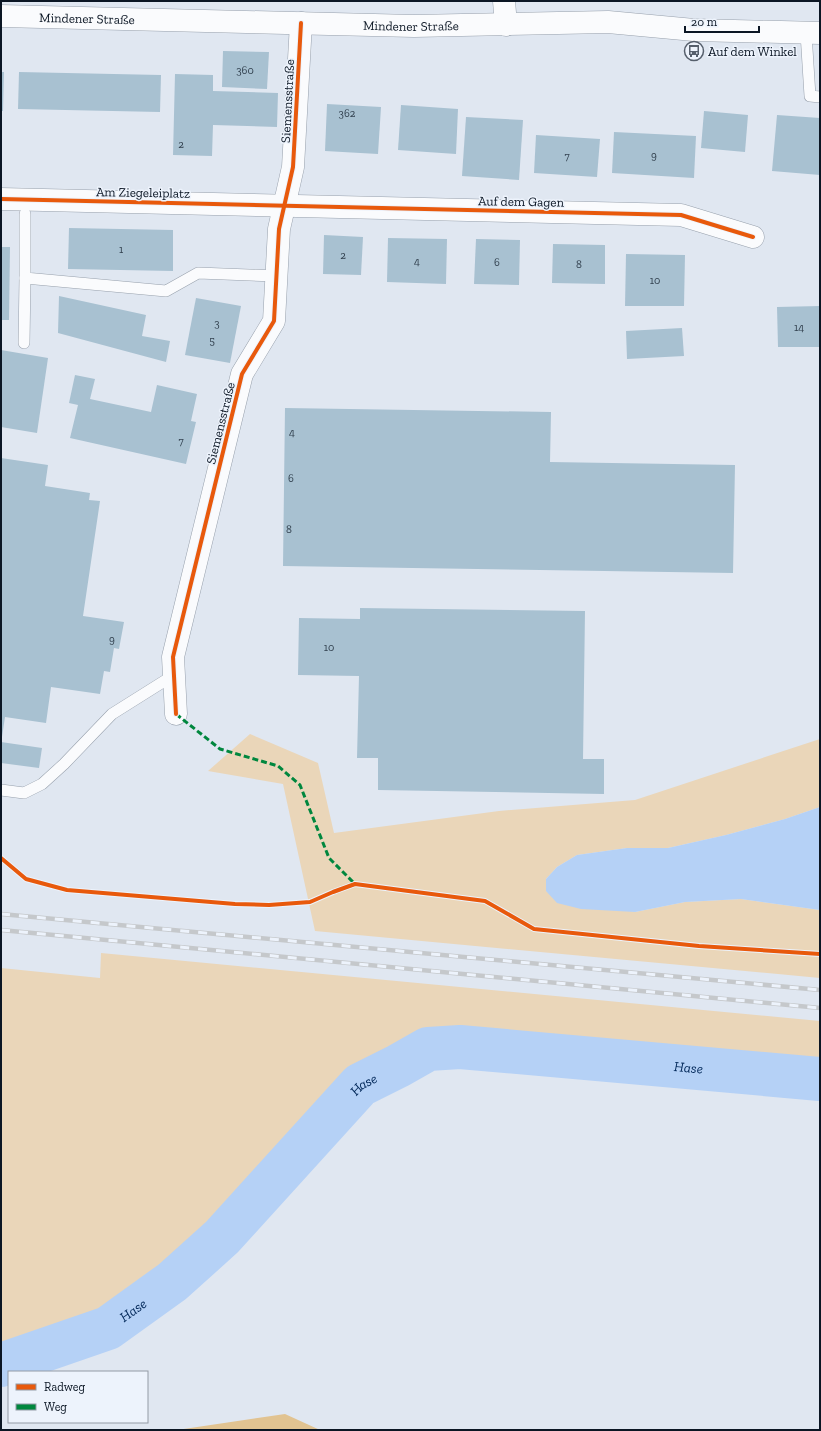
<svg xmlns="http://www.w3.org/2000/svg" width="821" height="1431" font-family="'Zilla Slab',serif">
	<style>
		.green { fill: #ead6b9 }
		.forest { fill: #e1c391 }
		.water { fill: #b5d1f6 }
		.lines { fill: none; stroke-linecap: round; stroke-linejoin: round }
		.river { stroke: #b5d1f6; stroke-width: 44 }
		.building { fill: #a8c1d1 }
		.lane-casing { stroke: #97a0ac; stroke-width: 12 }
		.street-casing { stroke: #97a0ac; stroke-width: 23 }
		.secondary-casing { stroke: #97a0ac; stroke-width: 23 }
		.lane { stroke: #fafbfd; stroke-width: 11 }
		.street { stroke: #fafbfd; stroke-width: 22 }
		.secondary { stroke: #fafbfd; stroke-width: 22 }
		.rail-casing { stroke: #c5c8cb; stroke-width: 4.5 }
		.rail { stroke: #edf3fc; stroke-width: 3; stroke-dasharray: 9; stroke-linecap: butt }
		.quiet { stroke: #00873e; stroke-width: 3; stroke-dasharray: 6 3; stroke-linecap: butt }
		.cycleway-casing { stroke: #edf3fc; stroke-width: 6 }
		.cycleway { stroke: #e8590c; stroke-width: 4 }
		.labels { text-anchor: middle; stroke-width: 3; stroke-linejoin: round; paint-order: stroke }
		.number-label { font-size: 11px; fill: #32414f }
		.street-label { font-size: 13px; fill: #0b1624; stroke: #edf3fc }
		.poi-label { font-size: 13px; fill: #0b1624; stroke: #edf3fc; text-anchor: start }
		.water-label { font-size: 14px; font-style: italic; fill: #002758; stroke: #edf3fc }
	</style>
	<rect width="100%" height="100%" fill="#e0e7f1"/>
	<g class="green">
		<path d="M250 734 318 763 334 833 499 811 635 800 820 739V807L785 819 726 835 668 848H627L577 855 557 867 546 879V891L635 912 685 902 741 899 820 910V978L315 931 283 784 208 771Z"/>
		<path d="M101 953 820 1021V1079L460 1047 428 1049 398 1066 360 1085 222 1237 172 1282 117 1321 53 1348 1 1365V968L100 978Z"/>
	</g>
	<path class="forest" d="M285 1414 320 1430H177Z"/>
	<path class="water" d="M820 807V910L741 899 685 902 635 912 581 909 557 903 546 891V879L557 867 577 855 627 848H668L726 835 785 819Z"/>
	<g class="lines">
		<path class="river" id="s1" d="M1 1365 108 1328 172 1282 222 1237 360 1085 398 1066 428 1049 460 1047 820 1079"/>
	</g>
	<g class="building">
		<path d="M223 51 269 52 267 89 222 87Z"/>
		<path d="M1 72H4L3 111H1Z"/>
		<path d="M19 72 161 75 160 112 18 109Z"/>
		<path d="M175 74 213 75V91L278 93 277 127 213 125 212 156 173 155Z"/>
		<path d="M327 104 381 107 378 154 325 151Z"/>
		<path d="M401 105 458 109 456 154 398 150Z"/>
		<path d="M704 111 748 115 745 152 701 148Z"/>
		<path d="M777 115 820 118V175L772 171Z"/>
		<path d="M466 117 523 120 519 180 462 176Z"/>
		<path d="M614 132 696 136 694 178 612 173Z"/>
		<path d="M536 135 600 139 597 177 534 173Z"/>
		<path d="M69 228 173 230V271L68 269Z"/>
		<path d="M324 235 363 237 361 275 323 274Z"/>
		<path d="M388 238 447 239 446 284 387 282Z"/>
		<path d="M476 239 520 240 519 285 474 284Z"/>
		<path d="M553 244 605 245V284L552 283Z"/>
		<path d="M1 247H10L9 320H1Z"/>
		<path d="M626 254 685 255 684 306H625Z"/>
		<path d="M59 296 146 315 142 336 170 341 166 362 58 333Z"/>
		<path d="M196 298 241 306 230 363 185 355Z"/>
		<path d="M820 306V347H778L777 307Z"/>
		<path d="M682 328 684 356 627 359 626 331Z"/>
		<path d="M1 350 48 358 37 433 1 427Z"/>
		<path d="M75 375 95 379 90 399 151 412 157 385 197 394 191 421 196 422 186 464 70 438 78 405 69 403Z"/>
		<path d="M285 408 551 412 550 462 735 465 733 573 283 566Z"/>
		<path d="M1 458 48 465 45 486 90 493 89 500 100 501 83 616 124 622 119 649 114 648 110 672 104 671 100 694 51 687 46 723 5 717 2 737Z"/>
		<path d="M360 608 585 611 583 759H604V794L378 790V758H357L359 676 298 675 299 618 360 619Z"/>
		<path d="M1 742 42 748 39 768 1 763Z"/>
	</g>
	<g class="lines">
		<defs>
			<g id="lane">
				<path d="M806 33 810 96 820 97"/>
				<path d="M25 214V278L166 291 198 273 277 276"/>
				<path d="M24 343 25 278"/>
				<path d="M1 790 24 793 42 784 64 764 112 714 174 675"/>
			</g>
			<g id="street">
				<path d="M504 1 506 25"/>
				<path d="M1 199 681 215 753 237"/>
				<path d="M176 714 173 657 242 374 274 321 279 229 293 167 301 23"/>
			</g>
			<g id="secondary">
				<path id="s2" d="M1 16 414 26 608 22 694 30 820 33"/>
			</g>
		</defs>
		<use href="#lane" class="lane-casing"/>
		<use href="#street" class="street-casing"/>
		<use href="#secondary" class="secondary-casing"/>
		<use href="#lane" class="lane"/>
		<use href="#street" class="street"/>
		<use href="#secondary" class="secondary"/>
		<defs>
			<g id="rail">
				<path d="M1 914 820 990"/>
				<path d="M1 930 820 1008"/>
			</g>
		</defs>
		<use href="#rail" class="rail-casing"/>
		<use href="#rail" class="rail"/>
		<path class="quiet" d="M176 714 220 749 278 766 300 785 329 858 355 884"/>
		<defs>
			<g id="cycleway">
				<path d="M1 199 681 215 753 237"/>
				<path d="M176 714 173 657 242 374 274 321 279 229 293 167 301 23"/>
				<path d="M1 858 26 879 67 890 235 904 269 905 310 902 333 892 355 884 485 901 534 929 699 946 820 954"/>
			</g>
		</defs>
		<use href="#cycleway" class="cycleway-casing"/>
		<use href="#cycleway" class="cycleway"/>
	</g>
	<defs>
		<symbol id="bus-ring" viewBox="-11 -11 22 22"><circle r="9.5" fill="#edf3fc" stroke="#565f6c" stroke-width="1.5"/><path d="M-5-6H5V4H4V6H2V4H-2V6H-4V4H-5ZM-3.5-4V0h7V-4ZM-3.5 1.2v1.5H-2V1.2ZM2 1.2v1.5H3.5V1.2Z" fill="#565f6c"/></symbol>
	</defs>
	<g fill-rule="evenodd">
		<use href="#bus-ring" x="683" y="40" width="22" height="22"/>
	</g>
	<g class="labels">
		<g class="number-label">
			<text x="245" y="74">360</text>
			<text x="347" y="117">362</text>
			<text x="181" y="148">2</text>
			<text x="654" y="159">9</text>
			<text x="567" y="160">7</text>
			<text x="121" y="253">1</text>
			<text x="343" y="259">2</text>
			<text x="417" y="265">4</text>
			<text x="497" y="266">6</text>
			<text x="579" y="268">8</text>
			<text x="655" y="284">10</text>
			<text x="217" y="327">3</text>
			<text x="799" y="331">14</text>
			<text x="212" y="344">5</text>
			<text x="292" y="436">4</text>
			<text x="181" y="445">7</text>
			<text x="291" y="482">6</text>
			<text x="289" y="533">8</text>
			<text x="112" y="643">9</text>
			<text x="329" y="651">10</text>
		</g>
		<g class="street-label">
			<text dy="5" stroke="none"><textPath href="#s2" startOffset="86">Mindener Straße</textPath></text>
			<text dy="5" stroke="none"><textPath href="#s2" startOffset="410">Mindener Straße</textPath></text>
			<text transform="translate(287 101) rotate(-87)" y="5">Siemensstraße</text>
			<text transform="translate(143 192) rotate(1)" y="5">Am Ziegeleiplatz</text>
			<text transform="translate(521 201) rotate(1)" y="5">Auf dem Gagen</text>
			<text transform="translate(220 423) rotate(-76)" y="5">Siemensstraße</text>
		</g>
		<g class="poi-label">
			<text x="708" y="56">Auf dem Winkel</text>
		</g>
		<g class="water-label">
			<text dy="5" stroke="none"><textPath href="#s1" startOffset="803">Hase</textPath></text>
			<text dy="5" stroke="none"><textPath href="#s1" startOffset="468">Hase</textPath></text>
			<text dy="5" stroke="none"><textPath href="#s1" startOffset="144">Hase</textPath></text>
		</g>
	</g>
	<rect width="821" height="1431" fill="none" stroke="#0b1624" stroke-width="4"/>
	<rect x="8" y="1371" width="140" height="52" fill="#edf3fc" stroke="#939ba6"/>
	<rect x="16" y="1384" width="20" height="6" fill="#e8590c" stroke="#939ba6"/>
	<text x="44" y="1391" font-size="12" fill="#0b1624">Radweg</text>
	<rect x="16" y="1404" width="20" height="6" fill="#00873e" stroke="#939ba6"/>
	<text x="44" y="1411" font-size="12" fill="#0b1624">Weg</text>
	<path d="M685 26v6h74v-6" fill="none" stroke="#0b1624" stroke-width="2"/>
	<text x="691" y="26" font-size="12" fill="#0b1624" stroke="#edf3fc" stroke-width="3" paint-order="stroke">20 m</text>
</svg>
